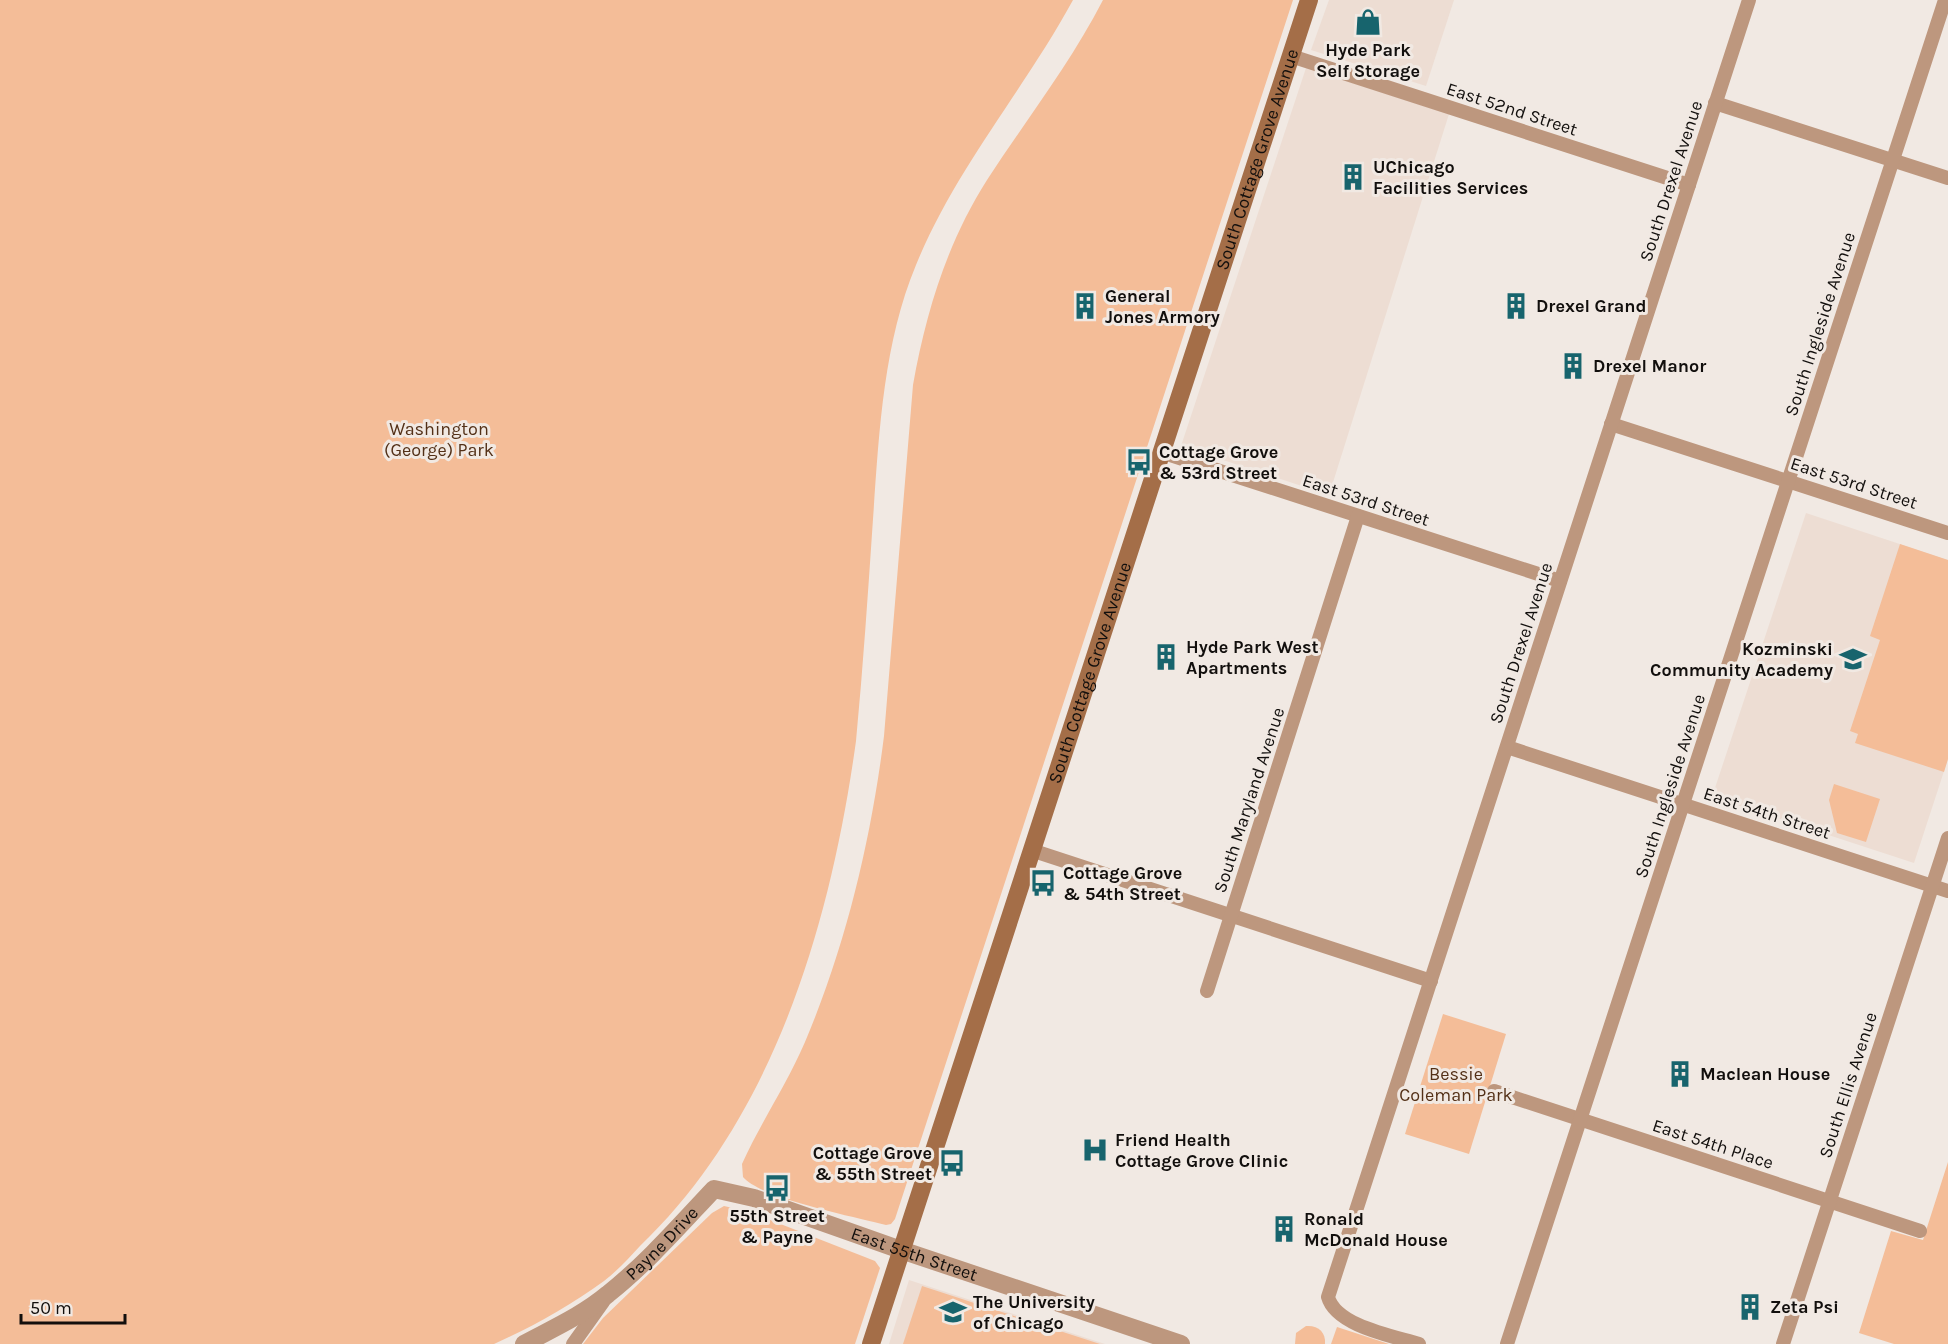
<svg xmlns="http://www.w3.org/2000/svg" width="1948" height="1344" font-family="Karla,sans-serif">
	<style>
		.built { fill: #edddd3 }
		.green { fill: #f4bd98 }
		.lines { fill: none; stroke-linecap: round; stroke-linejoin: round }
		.minor { stroke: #bd977e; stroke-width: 14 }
		.tertiary { stroke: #bd977e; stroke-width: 18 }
		.secondary { stroke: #a46e48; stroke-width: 18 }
		.labels { text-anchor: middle; stroke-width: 6; stroke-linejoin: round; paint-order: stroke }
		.poi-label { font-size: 18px; font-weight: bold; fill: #120f0d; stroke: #f1e9e3; text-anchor: start }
		.street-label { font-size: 18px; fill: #120f0d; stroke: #f1e9e3 }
		.park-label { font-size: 18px; fill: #533017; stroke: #f1e9e3 }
	</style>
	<rect width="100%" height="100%" fill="#f1e9e3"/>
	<g class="built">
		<path d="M1329 0H1454L1426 86 1311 50Z"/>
		<path d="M1306 68 1449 114 1329 495 1181 446Z"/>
		<path d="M1806 513 1948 560V759L1914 863 1712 797Z"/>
		<path d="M909 1280 1105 1344H889Z"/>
	</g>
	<g class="green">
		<path d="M0 0H1073C1024 90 955 169 916 265 883 344 879 435 873 519 868 593 863 667 856 741 831 921 775 1117 640 1246 629 1258 617 1271 604 1281 570 1306 532 1327 494 1344H0Z"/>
		<path d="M1103 0H1293L895 1219 891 1224 886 1225C855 1217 762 1199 743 1177L742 1164C761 1122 787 1084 805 1042 846 945 871 840 884 736L913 385C926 312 947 243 987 180 1026 120 1070 64 1103 0Z"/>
		<path d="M1900 544 1948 560V759L1944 772 1855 743 1858 734 1850 731 1880 640 1870 636Z"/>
		<path d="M1834 784 1880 799 1866 842 1837 833 1829 800Z"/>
		<path d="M1443 1014 1506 1034 1469 1154 1405 1134Z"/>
		<path d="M1948 1162V1344H1894L1859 1333 1891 1231 1923 1240Z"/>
		<path d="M724 1206 750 1212 875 1261 880 1268 855 1344H583L603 1318 712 1213Z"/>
		<path d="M922 1286 1100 1344H903Z"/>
		<path d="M1306 1326C1318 1325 1326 1332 1325 1344H1295L1296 1333Z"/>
		<path d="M1337 1327 1389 1344H1331Z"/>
	</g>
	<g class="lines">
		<g class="minor">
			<path d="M1291 56 1689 185"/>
			<path d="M1715 103 1948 178"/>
			<path d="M1611 424 1948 533"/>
			<path d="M1161 452 1560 581"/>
			<path d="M1507 747 1948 891"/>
			<path d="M1031 850 1431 981"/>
			<path d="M1207 991 1358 516"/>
			<path d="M1494 1091 1920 1231"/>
			<path d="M573 1344 603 1302"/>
			<path d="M1419 1344C1393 1336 1336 1326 1328 1297L1749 0"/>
			<path d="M1507 1344 1945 0"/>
			<path d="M1783 1344 1948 838"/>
		</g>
		<path class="tertiary" id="s1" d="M524 1344C552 1329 583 1315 608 1294 647 1263 680 1225 714 1189L754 1198 901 1250 1181 1344"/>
		<path class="secondary" id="s2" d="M871 1344 1309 0"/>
	</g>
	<defs>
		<symbol id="shop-bare" viewBox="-9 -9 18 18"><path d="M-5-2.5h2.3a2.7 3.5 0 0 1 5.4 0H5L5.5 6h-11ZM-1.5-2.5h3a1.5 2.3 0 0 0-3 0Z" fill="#17646d" stroke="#f1e9e3" stroke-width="2.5" paint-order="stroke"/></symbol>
		<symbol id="building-bare" viewBox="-9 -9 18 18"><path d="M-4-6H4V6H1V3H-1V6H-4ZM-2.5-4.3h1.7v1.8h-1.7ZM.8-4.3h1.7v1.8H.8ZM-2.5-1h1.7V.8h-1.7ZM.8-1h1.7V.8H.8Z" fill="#17646d" stroke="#f1e9e3" stroke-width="2.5" paint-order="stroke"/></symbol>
		<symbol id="bus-bare" viewBox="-9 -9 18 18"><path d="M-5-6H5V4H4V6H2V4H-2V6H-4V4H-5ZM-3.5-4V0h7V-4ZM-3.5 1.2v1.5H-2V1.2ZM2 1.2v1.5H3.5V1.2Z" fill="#17646d" stroke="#f1e9e3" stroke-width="2.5" paint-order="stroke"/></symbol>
		<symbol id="school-bare" viewBox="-9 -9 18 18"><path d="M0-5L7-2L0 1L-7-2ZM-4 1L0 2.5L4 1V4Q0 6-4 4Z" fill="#17646d" stroke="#f1e9e3" stroke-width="2.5" paint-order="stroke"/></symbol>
		<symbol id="hospital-bare" viewBox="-9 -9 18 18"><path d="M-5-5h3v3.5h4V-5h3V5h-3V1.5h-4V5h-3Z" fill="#17646d" stroke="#f1e9e3" stroke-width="2.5" paint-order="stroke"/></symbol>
		<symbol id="university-bare" viewBox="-9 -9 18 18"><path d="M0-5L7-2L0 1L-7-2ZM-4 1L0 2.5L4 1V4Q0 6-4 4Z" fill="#17646d" stroke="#f1e9e3" stroke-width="2.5" paint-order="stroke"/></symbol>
	</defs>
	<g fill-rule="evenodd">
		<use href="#shop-bare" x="1349" y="3" width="38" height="38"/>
		<use href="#building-bare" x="1334" y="158" width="38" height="38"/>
		<use href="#building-bare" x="1066" y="287" width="38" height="38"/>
		<use href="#building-bare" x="1497" y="287" width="38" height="38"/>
		<use href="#building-bare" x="1554" y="347" width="38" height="38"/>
		<use href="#bus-bare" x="1120" y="443" width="38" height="38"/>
		<use href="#building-bare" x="1147" y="638" width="38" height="38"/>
		<use href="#school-bare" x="1834" y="640" width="38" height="38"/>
		<use href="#bus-bare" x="1024" y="864" width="38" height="38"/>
		<use href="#building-bare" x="1661" y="1055" width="38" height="38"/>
		<use href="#hospital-bare" x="1076" y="1131" width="38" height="38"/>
		<use href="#bus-bare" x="933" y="1144" width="38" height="38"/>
		<use href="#bus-bare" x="758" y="1169" width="38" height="38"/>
		<use href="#building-bare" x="1265" y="1210" width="38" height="38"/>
		<use href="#building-bare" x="1731" y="1288" width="38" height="38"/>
		<use href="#university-bare" x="934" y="1293" width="38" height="38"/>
	</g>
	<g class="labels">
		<g class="poi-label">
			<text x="1368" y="56" text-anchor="middle">Hyde Park<tspan x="1368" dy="21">Self Storage</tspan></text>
			<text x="1373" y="173">UChicago<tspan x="1373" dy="21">Facilities Services</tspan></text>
			<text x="1105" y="302">General<tspan x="1105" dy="21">Jones Armory</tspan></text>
			<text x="1536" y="312">Drexel Grand</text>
			<text x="1593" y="372">Drexel Manor</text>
			<text x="1159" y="458">Cottage Grove<tspan x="1159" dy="21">&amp; 53rd Street</tspan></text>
			<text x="1186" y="653">Hyde Park West<tspan x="1186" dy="21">Apartments</tspan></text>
			<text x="1833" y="655" text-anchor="end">Kozminski<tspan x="1833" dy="21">Community Academy</tspan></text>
			<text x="1063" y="879">Cottage Grove<tspan x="1063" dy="21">&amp; 54th Street</tspan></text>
			<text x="1700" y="1080">Maclean House</text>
			<text x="1115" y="1146">Friend Health<tspan x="1115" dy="21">Cottage Grove Clinic</tspan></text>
			<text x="932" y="1159" text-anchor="end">Cottage Grove<tspan x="932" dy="21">&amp; 55th Street</tspan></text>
			<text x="777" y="1222" text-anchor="middle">55th Street<tspan x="777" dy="21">&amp; Payne</tspan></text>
			<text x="1304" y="1225">Ronald<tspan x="1304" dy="21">McDonald House</tspan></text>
			<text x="973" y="1308">The University<tspan x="973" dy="21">of Chicago</tspan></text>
			<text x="1770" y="1313">Zeta Psi</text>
		</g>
		<g class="street-label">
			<text transform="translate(1512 109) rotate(18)" y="6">East 52nd Street</text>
			<text dy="6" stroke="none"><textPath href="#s2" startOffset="1246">South Cottage Grove Avenue</textPath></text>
			<text transform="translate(1671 181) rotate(-72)" y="6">South Drexel Avenue</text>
			<text transform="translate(1820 324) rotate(-72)" y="6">South Ingleside Avenue</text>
			<text transform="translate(1854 483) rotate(18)" y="6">East 53rd Street</text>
			<text transform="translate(1366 500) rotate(18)" y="6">East 53rd Street</text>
			<text transform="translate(1521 643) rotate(-72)" y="6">South Drexel Avenue</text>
			<text dy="6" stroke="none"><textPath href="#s2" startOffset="706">South Cottage Grove Avenue</textPath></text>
			<text transform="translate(1670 786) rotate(-72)" y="6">South Ingleside Avenue</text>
			<text transform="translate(1249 800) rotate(-72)" y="6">South Maryland Avenue</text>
			<text transform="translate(1767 813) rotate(18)" y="6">East 54th Street</text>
			<text transform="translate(1848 1085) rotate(-72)" y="6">South Ellis Avenue</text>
			<text transform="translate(1713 1144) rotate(18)" y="6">East 54th Place</text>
			<text dy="6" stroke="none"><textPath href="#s1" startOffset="172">Payne Drive</textPath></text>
			<text dy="6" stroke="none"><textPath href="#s1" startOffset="458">East 55th Street</textPath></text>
		</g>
		<g class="park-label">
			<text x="439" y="435">Washington<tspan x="439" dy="21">(George) Park</tspan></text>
			<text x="1456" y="1080">Bessie<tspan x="1456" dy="21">Coleman Park</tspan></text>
		</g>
	</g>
	<path d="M21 1314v9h104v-9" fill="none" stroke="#120f0d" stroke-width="3"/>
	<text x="30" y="1314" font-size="18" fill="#120f0d" stroke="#f1e9e3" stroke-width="4.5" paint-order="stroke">50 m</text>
</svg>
